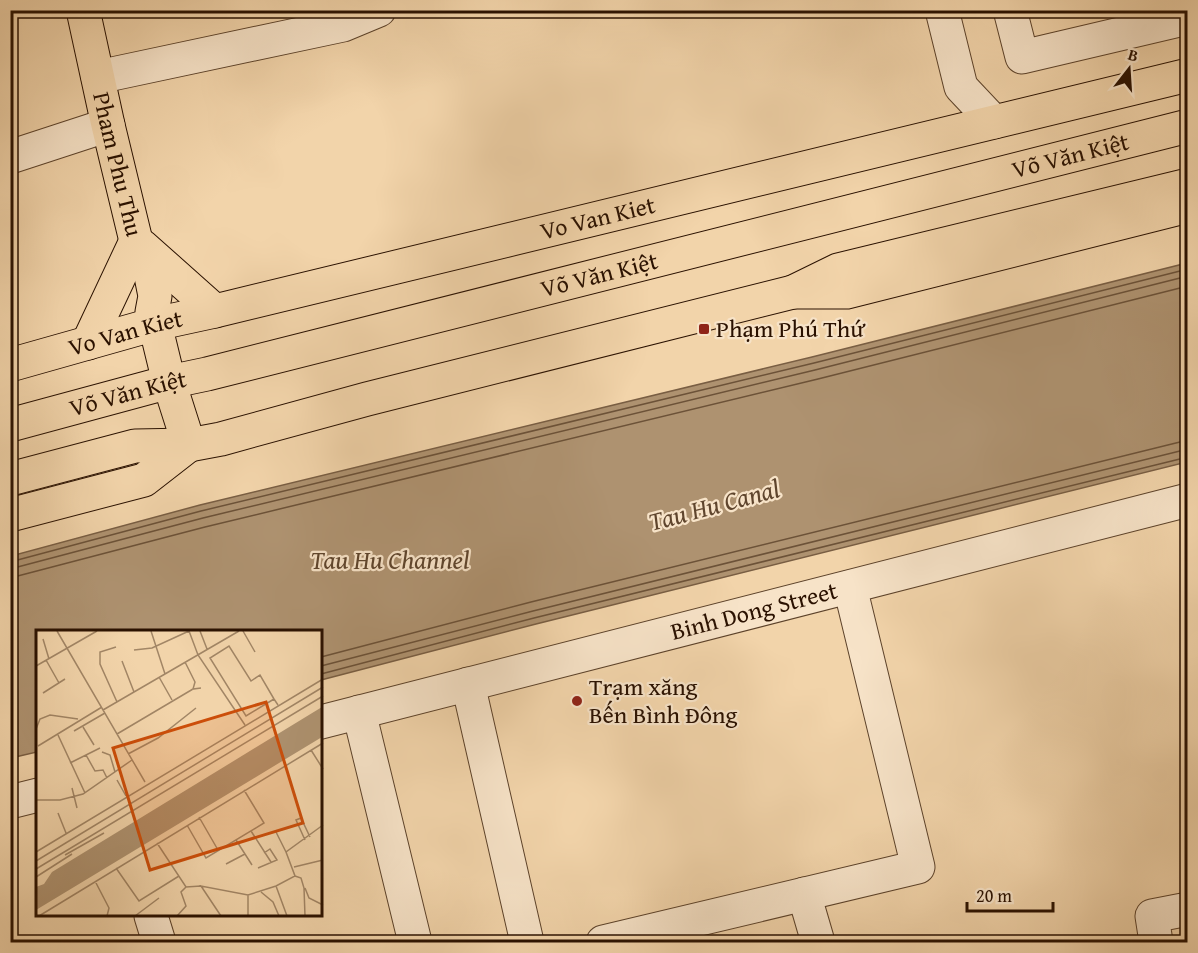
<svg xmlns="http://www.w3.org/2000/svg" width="1198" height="953" font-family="'Gentium Book Plus',serif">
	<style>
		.water { fill: #ae9270; stroke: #795e43; stroke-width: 1.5 }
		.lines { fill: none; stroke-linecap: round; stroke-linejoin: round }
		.shore { stroke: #6c5238; stroke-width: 1.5 }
		.minor-casing { stroke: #5c422a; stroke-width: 35 }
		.major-casing { stroke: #2a1100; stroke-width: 35 }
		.highway-casing { stroke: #2a1100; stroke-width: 35 }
		.minor { stroke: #f7e3c8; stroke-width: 33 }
		.major { stroke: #f2d4aa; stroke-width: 33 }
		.highway { stroke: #f2d4aa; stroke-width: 33 }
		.poi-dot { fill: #8f2418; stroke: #f7e3c8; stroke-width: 2 }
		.labels { text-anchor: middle; stroke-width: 4.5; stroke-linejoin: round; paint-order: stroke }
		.street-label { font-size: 24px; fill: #2a1100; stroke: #f7e3c8 }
		.poi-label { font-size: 24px; fill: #2a1100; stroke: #f7e3c8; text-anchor: start }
		.water-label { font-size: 26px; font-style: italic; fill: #5f452d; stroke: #f7e3c8 }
		.inset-road { fill: none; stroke: #a28666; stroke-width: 1.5 }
		.view { fill: #cc4e0a; fill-opacity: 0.15; stroke: #cc4e0a; stroke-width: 3 }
		.inset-edge { fill: none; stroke: #2a1100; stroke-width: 3 }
	</style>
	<rect width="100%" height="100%" fill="#f2d4aa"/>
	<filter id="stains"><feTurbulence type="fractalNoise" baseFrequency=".00333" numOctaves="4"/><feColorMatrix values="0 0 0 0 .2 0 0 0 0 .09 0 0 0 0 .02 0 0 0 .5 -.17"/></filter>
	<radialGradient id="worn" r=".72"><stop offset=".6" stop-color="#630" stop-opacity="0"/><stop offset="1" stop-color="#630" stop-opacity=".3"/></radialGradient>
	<path class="water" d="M1187 263V462L536 624 321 680V632H38L37 752 11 758V556L200 505 812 357Z"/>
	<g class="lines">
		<g class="shore">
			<path d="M10 562 201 511 814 363 1188 269"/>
			<path d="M10 569 203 518 815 370 1188 276"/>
			<path d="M10 578 205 527 818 379 1188 286"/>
			<path d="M321 657 531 602 1188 440"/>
			<path d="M321 666 533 611 1188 449"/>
			<path d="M321 674 534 618 1188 457"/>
		</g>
		<defs>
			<g id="minor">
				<path d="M942 10 961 87 994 122"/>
				<path d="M1010 10 1022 57 1188 18"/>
				<path d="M98 77 343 25 379 10"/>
				<path d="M10 157 108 125"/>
				<path d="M468 684 527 942"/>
				<path d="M359 712 415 942"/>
				<path id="s1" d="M321 722 1188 500"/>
				<path d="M10 802 38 795"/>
				<path d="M804 894 818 942"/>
				<path d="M151 916 159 942"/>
				<path d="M603 942 918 867 850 587"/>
				<path d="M1156 942 1152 916 1188 909"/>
			</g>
			<g id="major">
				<path id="s2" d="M83 10 108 125 136 241 147 256 155 296 152 312 169 382"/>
				<path d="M142 246 215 311"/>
				<path d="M793 292H847L1188 206"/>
				<path d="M88 343 136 241"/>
				<path id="s3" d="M10 365 155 324 215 311 1188 75"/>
				<path d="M10 515 144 480 189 445"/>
			</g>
			<g id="highway">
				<path d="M169 382 189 445"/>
				<path id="s4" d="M10 425 169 382 207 374 1188 126"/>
				<path d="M10 479 135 446 189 445 221 439 367 399 793 292 838 270 1188 185"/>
			</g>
		</defs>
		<use href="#minor" class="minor-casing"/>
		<use href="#major" class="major-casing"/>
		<use href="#highway" class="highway-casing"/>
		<use href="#minor" class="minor"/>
		<use href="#major" class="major"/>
		<use href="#highway" class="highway"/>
	</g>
	<g class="poi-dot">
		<rect x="698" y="323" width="12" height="12" rx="3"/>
		<circle cx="577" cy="701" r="6"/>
	</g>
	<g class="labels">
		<g class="street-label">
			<text dy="8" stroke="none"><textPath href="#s4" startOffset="1094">Võ Văn Kiệt</textPath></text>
			<text dy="8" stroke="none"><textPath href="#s2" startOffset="158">Pham Phu Thu</textPath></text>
			<text dy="8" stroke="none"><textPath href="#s3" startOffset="606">Vo Van Kiet</textPath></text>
			<text dy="8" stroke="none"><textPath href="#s4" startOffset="608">Võ Văn Kiệt</textPath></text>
			<text dy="8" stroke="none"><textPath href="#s3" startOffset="120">Vo Van Kiet</textPath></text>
			<text dy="8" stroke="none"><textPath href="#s4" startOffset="122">Võ Văn Kiệt</textPath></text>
			<text dy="8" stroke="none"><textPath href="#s1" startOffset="447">Binh Dong Street</textPath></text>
		</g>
		<g class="poi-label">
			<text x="716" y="337">Phạm Phú Thứ</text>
			<text x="589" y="695">Trạm xăng<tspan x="589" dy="28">Bến Bình Đông</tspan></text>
		</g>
		<g class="water-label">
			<text transform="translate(714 505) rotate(-15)" y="9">Tau Hu Canal</text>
			<text x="390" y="569">Tau Hu Channel</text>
		</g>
	</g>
	<g transform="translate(36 630)">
		<rect width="286" height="286" fill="#f2d4aa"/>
		<path d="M286 77V107L0 280V257L8 254 16 242Z" fill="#ae9270"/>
		<path class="inset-road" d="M21 1 109 152M115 1 129 44M153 1 162 25 209 95M164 1 171 19M207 1 219 22M7 9 13 29M80 17 64 22V34L81 72M98 20 116 18 153 1M10 30 23 53M86 31 98 62M149 32 159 52 157 59 165 58M0 36 61 1M123 47 136 70M7 63 29 49M238 69 210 86 174 28 193 16 215 51 224 45 238 69 242 75M67 80 203 1M47 97 58 115M0 99 4 89 14 85 42 89M38 101 69 83M81 104 157 59M22 105 49 163M2 116 66 77M275 120 287 139M66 122 74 125 79 142M92 124 122 108 160 78M50 125 59 141 67 140 71 148M34 133 64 118M81 150 90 166M36 158 41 178M0 170H24L47 164 96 130M22 183 30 203M163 187 182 220M151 195 170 228 228 193 208 160M215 201 235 232M240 202 250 222M200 210 216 235M269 210 260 190 265 188 274 207M121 213 150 257 165 256M0 222 287 49M29 225 68 203M0 231 287 57M190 234 209 224M258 237 287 230M80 238 103 271 143 246M222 238 241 230 234 219 228 223M0 239 287 66M259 246 265 248 268 258 269 286M0 247 36 224M59 251 73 278 71 286M240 256 251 286M269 258 273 268 287 275M225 262 237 272 243 286M212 265V286M3 286 287 113M99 286 123 268M141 286 150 276 145 262 150 257M185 286 165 256 212 265 240 256 259 246 250 222 287 195"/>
		<path class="view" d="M230 72 267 193 114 240 77 118Z"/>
		<rect width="286" height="286" class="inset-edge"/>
	</g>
	<rect width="1198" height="953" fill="none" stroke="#f2d4aa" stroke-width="36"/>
	<rect x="12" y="12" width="1174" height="929" fill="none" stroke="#2a1100" stroke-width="3"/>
	<rect x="18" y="18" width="1162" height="917" fill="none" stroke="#2a1100" stroke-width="1.5"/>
	<g transform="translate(1129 69) rotate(17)" stroke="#f7e3c8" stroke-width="4.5" paint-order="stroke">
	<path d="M0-4.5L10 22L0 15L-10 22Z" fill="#2a1100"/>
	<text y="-9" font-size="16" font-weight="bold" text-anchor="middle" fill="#2a1100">B</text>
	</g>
	<path d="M967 902v9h86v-9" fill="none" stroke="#2a1100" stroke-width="3"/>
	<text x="976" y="902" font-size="18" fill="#2a1100" stroke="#f7e3c8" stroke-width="4.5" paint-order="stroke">20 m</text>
	<rect width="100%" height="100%" filter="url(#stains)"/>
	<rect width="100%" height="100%" fill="url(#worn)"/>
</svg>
